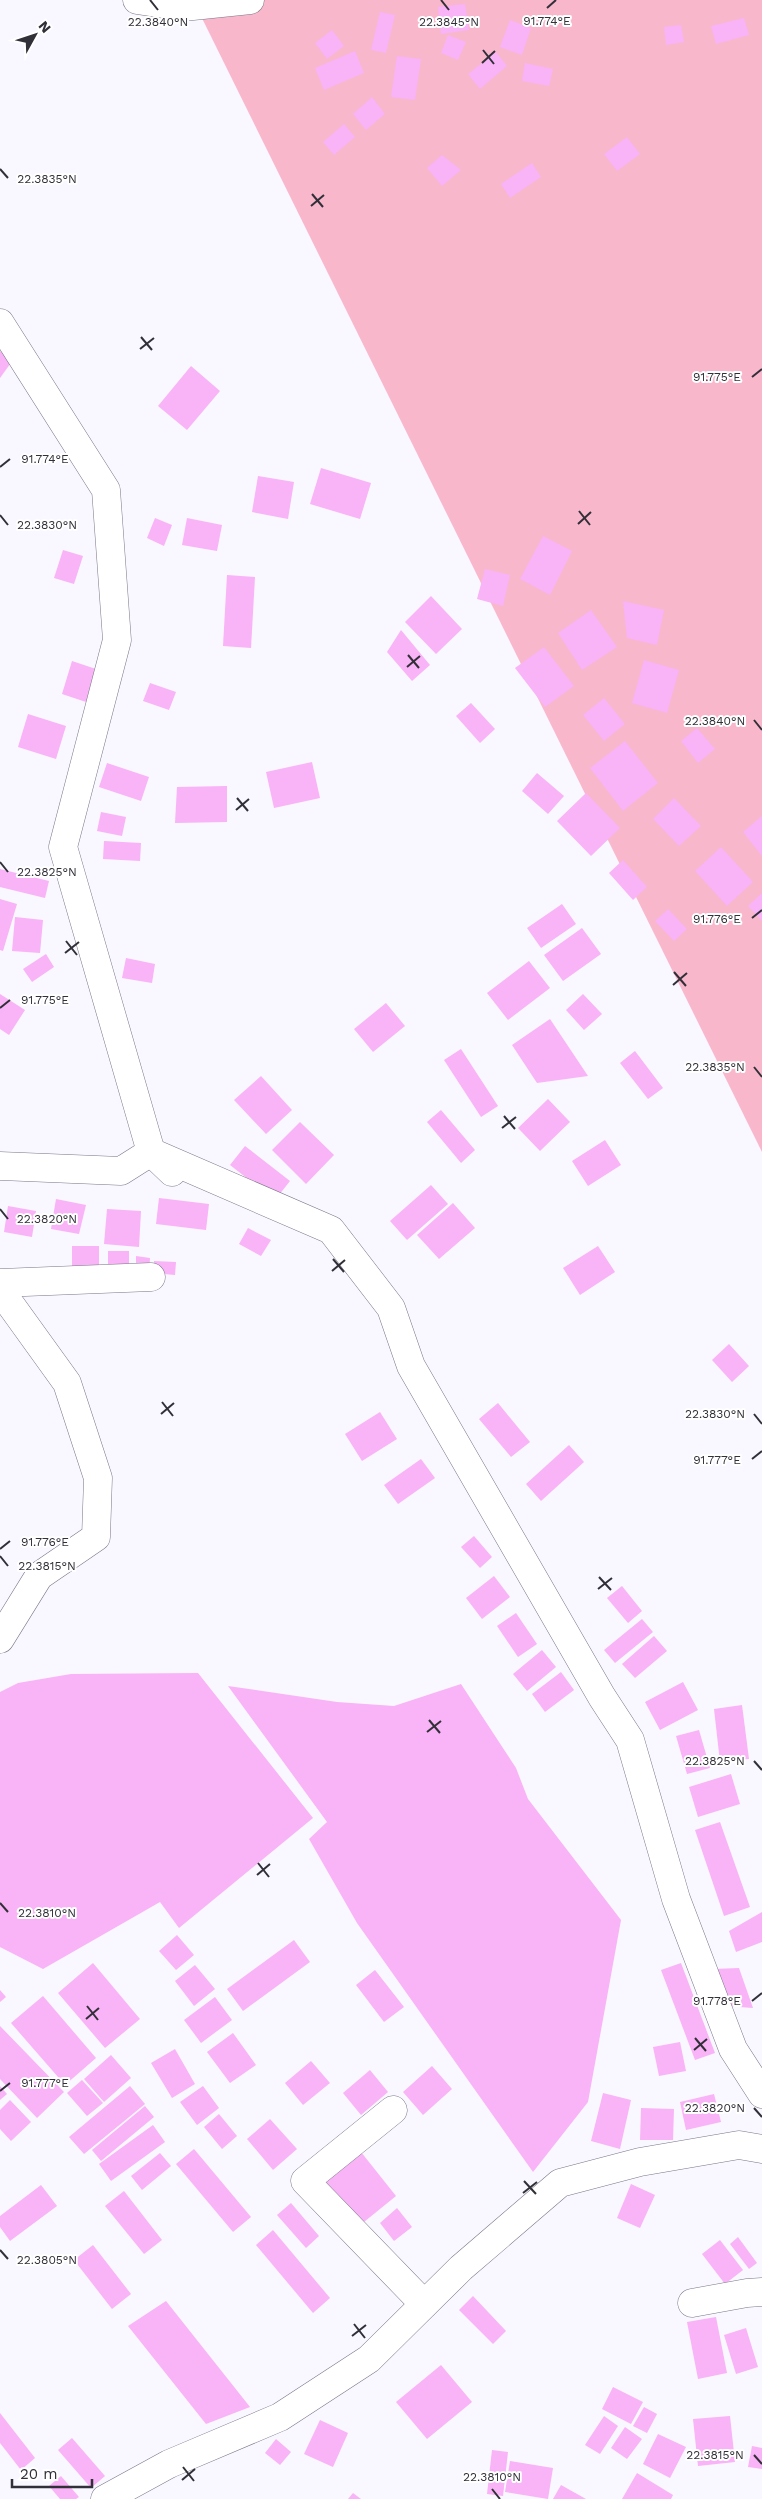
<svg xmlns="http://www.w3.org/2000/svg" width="762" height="2499" font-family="'Work Sans',sans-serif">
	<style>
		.green { fill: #f9b7cc }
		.building { fill: #f9b3f7 }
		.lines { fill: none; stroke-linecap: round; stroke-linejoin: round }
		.street-casing { stroke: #7b7788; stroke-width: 29 }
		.street { stroke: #fff; stroke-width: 28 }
		.ticks { fill: none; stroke: #312f37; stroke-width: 2 }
		.ticks-label { font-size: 12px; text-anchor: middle; fill: #312f37; stroke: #fff; stroke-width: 4; stroke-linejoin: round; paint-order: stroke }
	</style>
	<rect width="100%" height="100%" fill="#f9f7ff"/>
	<path class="green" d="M193 0H762V1152Z"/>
	<g class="building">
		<path d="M465 4 469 30 441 34 438 7Z"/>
		<path d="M380 12 395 15 386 53 371 50Z"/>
		<path d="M744 18 749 35 716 44 711 26Z"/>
		<path d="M510 20 531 28 522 55 500 47Z"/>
		<path d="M681 25 684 42 666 45 664 27Z"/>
		<path d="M332 30 344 46 327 59 315 43Z"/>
		<path d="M448 35 466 42 458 60 441 53Z"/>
		<path d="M355 51 364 73 324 90 315 68Z"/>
		<path d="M496 52 507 66 480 89 468 74Z"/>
		<path d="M397 56 421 59 415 100 391 97Z"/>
		<path d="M525 63 553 69 549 86 522 81Z"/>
		<path d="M372 97 385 114 366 130 353 114Z"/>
		<path d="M344 124 355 137 334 155 323 142Z"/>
		<path d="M627 137 640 154 617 171 604 154Z"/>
		<path d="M442 155 461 170 442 186 427 168Z"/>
		<path d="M532 163 541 177 510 198 501 184Z"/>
		<path d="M0 351 13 360 0 378Z"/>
		<path d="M191 366 220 391 187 430 158 406Z"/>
		<path d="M321 468 371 483 360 519 310 504Z"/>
		<path d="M258 476 294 482 288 519 252 512Z"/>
		<path d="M155 518 172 525 164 546 147 538Z"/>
		<path d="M187 518 222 525 217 551 182 545Z"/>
		<path d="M543 536 572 551 550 595 520 579Z"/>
		<path d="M63 550 83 556 74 584 54 578Z"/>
		<path d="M485 569 510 575 503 606 477 599Z"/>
		<path d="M227 575 255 577 251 648 223 646Z"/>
		<path d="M431 596 462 629 436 654 405 622Z"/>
		<path d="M623 601 664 610 657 645 627 638Z"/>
		<path d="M591 610 617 647 582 670 558 633Z"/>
		<path d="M401 630 430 665 412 681 387 652Z"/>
		<path d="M544 647 574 686 545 707 515 668Z"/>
		<path d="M644 660 679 670 667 713 632 703Z"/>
		<path d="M72 661 99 670 89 703 62 694Z"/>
		<path d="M150 683 176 692 169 710 143 701Z"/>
		<path d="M604 698 625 724 604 741 583 715Z"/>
		<path d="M471 703 495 729 480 743 456 716Z"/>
		<path d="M28 714 66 726 56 759 18 747Z"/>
		<path d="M697 728 715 749 698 763 681 741Z"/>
		<path d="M625 741 658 783 623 811 590 768Z"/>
		<path d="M312 762 320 798 274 808 266 772Z"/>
		<path d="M107 763 149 777 141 801 99 787Z"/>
		<path d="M537 773 564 796 548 814 522 791Z"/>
		<path d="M227 786V822L175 823 177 787Z"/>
		<path d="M586 793 620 828 591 856 557 821Z"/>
		<path d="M674 798 701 826 679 846 653 819Z"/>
		<path d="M101 812 126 817 122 836 97 831Z"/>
		<path d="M762 816V856L743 832Z"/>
		<path d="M104 841 141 843 140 861 103 859Z"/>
		<path d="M721 847 753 882 727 906 695 871Z"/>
		<path d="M623 860 647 887 633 900 609 873Z"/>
		<path d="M0 869 49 881 45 898 0 887Z"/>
		<path d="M762 893V921L748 906Z"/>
		<path d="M0 899 17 904 3 951 0 950Z"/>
		<path d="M562 904 576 924 541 948 527 928Z"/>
		<path d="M668 909 687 929 674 941 655 921Z"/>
		<path d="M15 917 43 920 40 953 12 951Z"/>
		<path d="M582 928 601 954 563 981 544 955Z"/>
		<path d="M46 954 54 967 32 982 23 969Z"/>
		<path d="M126 958 155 964 152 983 122 978Z"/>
		<path d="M529 961 550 988 508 1020 487 993Z"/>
		<path d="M0 994 25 1010 9 1035 0 1029Z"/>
		<path d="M583 994 602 1014 584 1030 566 1010Z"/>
		<path d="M386 1003 405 1026 373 1052 354 1029Z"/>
		<path d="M550 1019 588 1076 537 1083 512 1045Z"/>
		<path d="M461 1049 498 1106 481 1117 444 1060Z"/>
		<path d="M635 1051 663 1088 648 1099 620 1063Z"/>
		<path d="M261 1076 292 1110 266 1134 234 1100Z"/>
		<path d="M548 1099 570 1122 540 1151 518 1128Z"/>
		<path d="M441 1110 475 1150 461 1163 427 1122Z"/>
		<path d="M300 1122 334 1155 306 1184 272 1150Z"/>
		<path d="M605 1140 621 1165 588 1186 572 1161Z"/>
		<path d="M245 1146 290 1181 275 1200 230 1165Z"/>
		<path d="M431 1185 448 1204 407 1240 390 1221Z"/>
		<path d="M159 1198 209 1204 206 1230 156 1224Z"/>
		<path d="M56 1199 86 1205 79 1234 51 1229Z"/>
		<path d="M453 1203 475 1228 439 1259 417 1235Z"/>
		<path d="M8 1206 36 1211 32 1237 4 1232Z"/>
		<path d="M107 1209 141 1211 139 1247 104 1244Z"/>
		<path d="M248 1228 271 1240 261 1256 239 1244Z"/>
		<path d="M72 1246H99V1270L72 1269Z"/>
		<path d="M598 1246 615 1272 580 1295 563 1268Z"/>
		<rect x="108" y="1251" width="21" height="20"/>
		<path d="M136 1256 150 1258 149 1272 136 1270Z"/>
		<path d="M154 1261 176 1262 175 1275 153 1273Z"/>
		<path d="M729 1344 749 1366 732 1382 712 1360Z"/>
		<path d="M498 1403 530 1442 511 1457 479 1419Z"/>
		<path d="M380 1412 397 1439 362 1461 345 1434Z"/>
		<path d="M569 1445 584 1462 541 1501 526 1484Z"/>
		<path d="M421 1459 435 1478 398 1504 384 1485Z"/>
		<path d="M474 1536 492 1557 480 1568 461 1547Z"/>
		<path d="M494 1576 510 1597 482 1619 466 1598Z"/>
		<path d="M622 1586 642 1611 628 1623 607 1598Z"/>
		<path d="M516 1613 537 1644 518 1657 497 1626Z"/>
		<path d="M642 1619 653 1632 615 1663 604 1650Z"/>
		<path d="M654 1636 667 1651 635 1678 622 1664Z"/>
		<path d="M542 1650 556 1667 527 1691 513 1674Z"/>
		<path d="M561 1672 574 1690 545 1712 532 1694Z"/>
		<path d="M198 1673 313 1818 179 1928 160 1902 43 1969 0 1947V1692L18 1683 71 1674Z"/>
		<path d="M683 1682 698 1710 660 1730 645 1702Z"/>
		<path d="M461 1684 516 1768 528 1799 621 1920 588 2102 533 2172 357 1923 309 1839 327 1822 228 1686 337 1702 394 1706Z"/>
		<path d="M742 1705 749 1759 720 1762 714 1709Z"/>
		<path d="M699 1730 710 1768 687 1774 676 1736Z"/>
		<path d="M731 1774 740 1804 698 1817 689 1787Z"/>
		<path d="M720 1822 750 1907 724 1916 695 1830Z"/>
		<path d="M762 1912V1942L736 1952 729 1931Z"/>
		<path d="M177 1935 194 1955 176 1970 159 1951Z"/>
		<path d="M294 1940 310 1962 243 2011 227 1989Z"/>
		<path d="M93 1963 140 2019 105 2048 58 1993Z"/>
		<path d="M681 1963 715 2053 695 2060 661 1970Z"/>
		<path d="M195 1965 215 1989 194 2006 175 1981Z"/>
		<path d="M739 1968 753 2008 726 2006 713 1969Z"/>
		<path d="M375 1970 404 2007 384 2022 356 1985Z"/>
		<path d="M0 1990 6 1997 0 2002Z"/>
		<path d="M43 1996 96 2058 65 2085 11 2023Z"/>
		<path d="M215 1997 232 2020 201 2043 184 2020Z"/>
		<path d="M0 2026 64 2092 37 2118 0 2079Z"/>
		<path d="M233 2033 256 2065 230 2083 207 2052Z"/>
		<path d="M680 2042 686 2071 659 2076 653 2047Z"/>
		<path d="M175 2049 195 2084 172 2098 151 2063Z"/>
		<path d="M111 2055 131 2078 104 2102 84 2079Z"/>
		<path d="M311 2061 330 2083 303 2105 285 2083Z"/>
		<path d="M432 2066 452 2089 423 2115 403 2092Z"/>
		<path d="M370 2070 388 2092 361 2115 343 2093Z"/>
		<path d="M82 2080 103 2103 87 2116 67 2093Z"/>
		<path d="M0 2086 7 2094 0 2100Z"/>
		<path d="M130 2086 145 2104 84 2154 69 2137Z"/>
		<path d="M203 2086 219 2108 197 2125 180 2102Z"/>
		<path d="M603 2093 631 2100 620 2149 591 2141Z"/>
		<path d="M714 2094 721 2122 686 2130 680 2102Z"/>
		<path d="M10 2100 31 2122 11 2141 0 2129V2110Z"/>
		<path d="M145 2106 154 2117 101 2161 92 2150Z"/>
		<path d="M641 2108 674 2109 673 2140H640Z"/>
		<path d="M219 2114 237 2136 222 2149 204 2127Z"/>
		<path d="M270 2119 297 2149 273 2170 247 2139Z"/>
		<path d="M153 2125 165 2142 111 2181 99 2164Z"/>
		<path d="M194 2149 251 2217 233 2232 176 2164Z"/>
		<path d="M361 2152 396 2196 359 2226 324 2182Z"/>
		<path d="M160 2153 171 2166 142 2190 131 2176Z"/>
		<path d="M631 2184 655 2195 640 2228 617 2218Z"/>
		<path d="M41 2185 57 2206 10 2241 0 2227V2216Z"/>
		<path d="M124 2191 162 2240 144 2254 105 2206Z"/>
		<path d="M291 2203 319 2236 306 2248 277 2215Z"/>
		<path d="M397 2208 412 2227 394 2241 380 2223Z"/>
		<path d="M273 2230 330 2298 313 2313 256 2245Z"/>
		<path d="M738 2237 757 2263 749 2269 730 2244Z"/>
		<path d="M720 2240 743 2270 725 2284 702 2254Z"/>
		<path d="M93 2245 131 2294 112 2309 74 2260Z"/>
		<path d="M473 2296 506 2331 493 2344 459 2310Z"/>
		<path d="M166 2301 250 2407 206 2424 128 2326Z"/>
		<path d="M716 2317 727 2373 698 2379 687 2322Z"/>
		<path d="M746 2328 758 2367 736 2374 724 2335Z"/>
		<path d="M441 2365 472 2402 427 2439 396 2402Z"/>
		<path d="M613 2387 643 2402 631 2424 602 2409Z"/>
		<path d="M644 2407 657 2414 647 2433 633 2426Z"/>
		<path d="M0 2413 35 2458 21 2470 0 2443Z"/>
		<path d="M604 2416 618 2426 600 2454 585 2445Z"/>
		<path d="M730 2416 735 2462 698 2466 693 2419Z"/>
		<path d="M320 2420 348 2433 333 2467 304 2454Z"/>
		<path d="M625 2427 642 2439 627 2459 611 2448Z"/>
		<path d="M658 2434 686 2447 670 2478 643 2464Z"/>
		<path d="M72 2438 105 2476 91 2488 58 2450Z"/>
		<path d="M276 2439 291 2452 280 2465 265 2453Z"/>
		<path d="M752 2446 762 2448V2469L748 2467Z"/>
		<path d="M492 2450 508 2452 503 2496 487 2494Z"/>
		<path d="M510 2461 553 2468 548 2499 505 2492Z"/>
		<path d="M637 2473 673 2495 671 2499H622Z"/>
		<path d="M61 2476 79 2497 76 2499H60L49 2486Z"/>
		<path d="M561 2485 586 2499H553Z"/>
		<path d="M353 2493 361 2499H348Z"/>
	</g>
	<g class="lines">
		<defs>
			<g id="street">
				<path d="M137 0 183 7 250 0"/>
				<path d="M0 323 106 490 117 640 63 847 151 1152 121 1171 0 1166"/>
				<path d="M172 1172 151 1152 331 1230 391 1308 411 1366 602 1697 630 1740 676 1899 733 2049 762 2094"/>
				<path d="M0 1283 151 1277"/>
				<path d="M0 1290 67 1383 98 1478 96 1537 39 1576 0 1639"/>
				<path d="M393 2110 305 2181 424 2304"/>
				<path d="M692 2303 747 2293 762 2292"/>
				<path d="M105 2499 169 2464 280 2417 369 2359 461 2268 560 2183 640 2162 739 2145 762 2149"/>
			</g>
		</defs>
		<use href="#street" class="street-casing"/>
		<use href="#street" class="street"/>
	</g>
	<path class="ticks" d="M150 0 158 10M441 0 449 10M547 8 556 0M483 50 494 64M482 63 495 51M0 169 8 178M312 194 323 207M311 206 324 195M141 337 152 350M140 349 154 338M752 377 762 369M0 467 10 459M579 511 590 525M0 515 8 525M578 524 591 512M408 655 419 668M407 667 420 656M754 720 762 730M237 798 248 811M236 810 249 799M0 862 8 872M752 918 762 910M66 941 77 955M65 953 79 942M674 972 686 986M673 985 687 973M0 1008 10 1000M754 1067 762 1077M504 1116 515 1129M502 1128 516 1117M0 1209 8 1219M333 1259 344 1272M332 1271 345 1260M162 1402 173 1416M161 1414 174 1403M754 1414 762 1424M752 1459 762 1451M0 1549 10 1541M0 1556 8 1566M599 1577 611 1590M598 1589 612 1578M429 1720 440 1733M427 1732 441 1721M754 1761 762 1770M258 1863 269 1877M257 1875 270 1864M0 1903 8 1912M752 2001 762 1993M87 2006 98 2020M86 2019 99 2008M695 2038 706 2051M694 2050 707 2039M0 2091 10 2083M754 2108 762 2117M524 2181 536 2194M523 2193 537 2182M0 2250 8 2259M354 2324 365 2338M352 2336 366 2325M754 2455 762 2464M183 2467 194 2481M182 2480 195 2469M492 2489 500 2499"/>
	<g class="ticks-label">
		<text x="547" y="25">91.774°E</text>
		<text x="158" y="26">22.3840°N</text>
		<text x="449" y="26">22.3845°N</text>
		<text x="47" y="183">22.3835°N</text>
		<text x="717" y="381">91.775°E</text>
		<text x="45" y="463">91.774°E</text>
		<text x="47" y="529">22.3830°N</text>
		<text x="715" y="725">22.3840°N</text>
		<text x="47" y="876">22.3825°N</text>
		<text x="717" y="923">91.776°E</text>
		<text x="45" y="1004">91.775°E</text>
		<text x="715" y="1071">22.3835°N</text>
		<text x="47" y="1223">22.3820°N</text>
		<text x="715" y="1418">22.3830°N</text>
		<text x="717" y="1464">91.777°E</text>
		<text x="45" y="1546">91.776°E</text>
		<text x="47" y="1570">22.3815°N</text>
		<text x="715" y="1765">22.3825°N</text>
		<text x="47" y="1917">22.3810°N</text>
		<text x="717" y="2005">91.778°E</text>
		<text x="45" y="2087">91.777°E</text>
		<text x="715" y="2112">22.3820°N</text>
		<text x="47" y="2264">22.3805°N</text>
		<text x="715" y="2459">22.3815°N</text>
		<text x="492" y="2481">22.3810°N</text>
	</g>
	<g transform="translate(35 35) rotate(50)" stroke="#ffffff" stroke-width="4" paint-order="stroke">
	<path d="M0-4L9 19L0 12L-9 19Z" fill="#312f37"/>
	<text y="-8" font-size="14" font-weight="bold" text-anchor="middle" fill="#312f37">N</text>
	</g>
	<path d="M12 2479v8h80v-8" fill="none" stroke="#312f37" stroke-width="2.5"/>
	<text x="20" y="2479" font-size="15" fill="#312f37" stroke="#ffffff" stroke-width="4" paint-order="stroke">20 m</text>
</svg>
